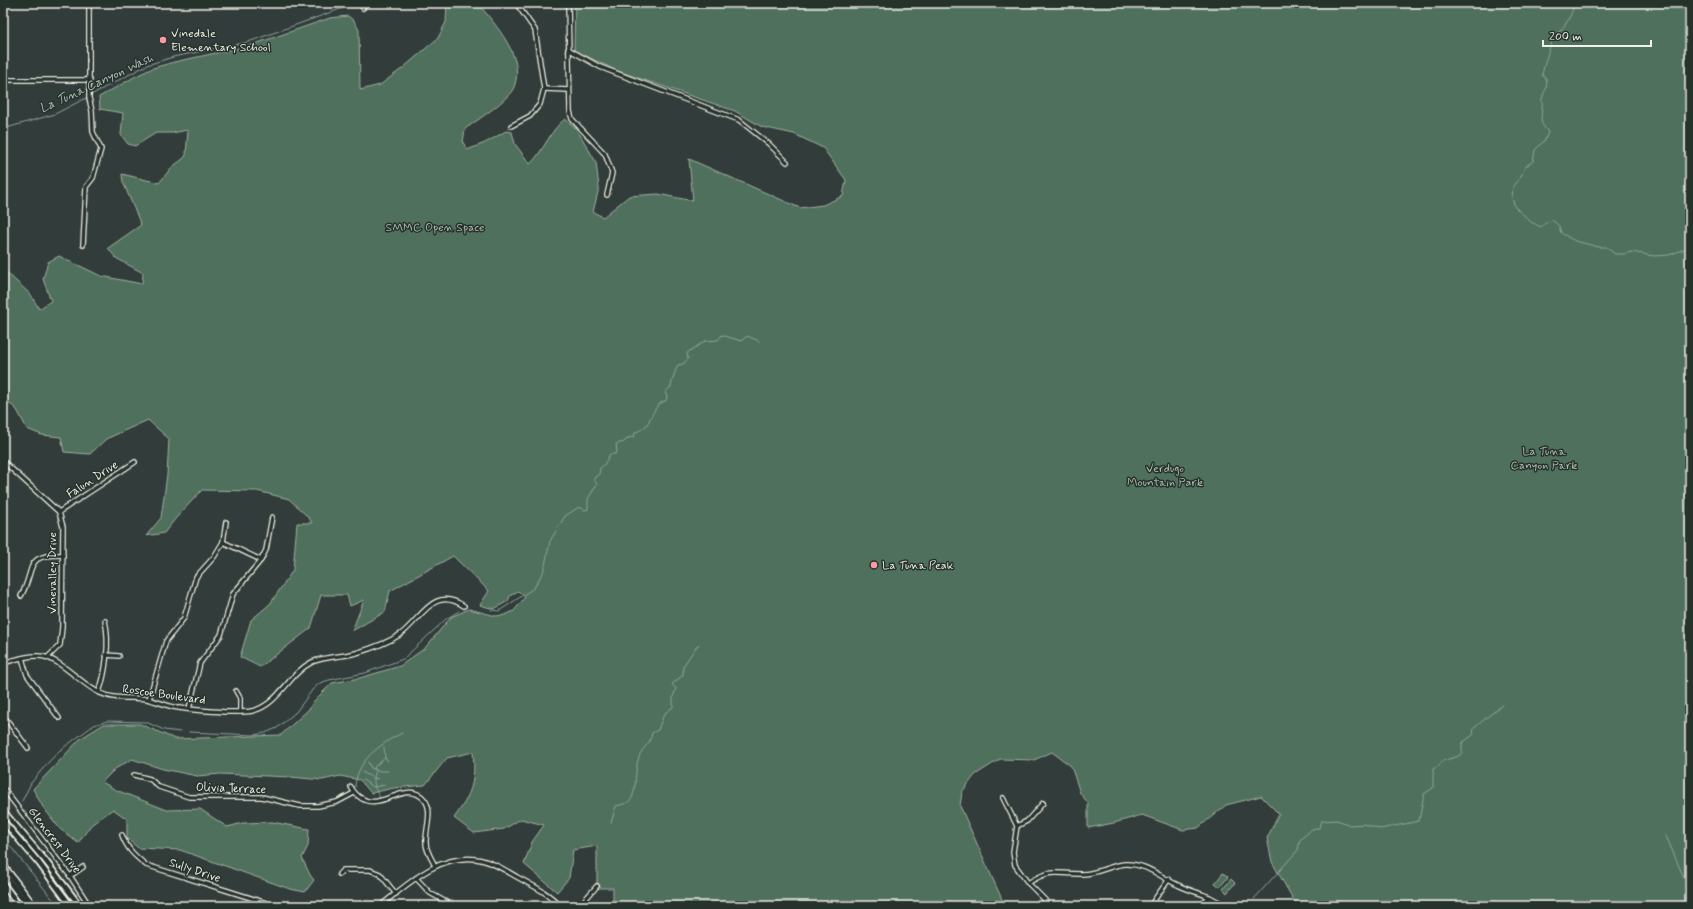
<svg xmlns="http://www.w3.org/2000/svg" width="1693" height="909" font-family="Mynerve,sans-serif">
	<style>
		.green { fill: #4f705b; stroke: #a2b0a2 }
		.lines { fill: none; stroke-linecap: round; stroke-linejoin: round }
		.stream { stroke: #8ea3a0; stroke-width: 1 }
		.minor-casing { stroke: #f4f1e8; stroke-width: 6 }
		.major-casing { stroke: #f4f1e8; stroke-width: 8 }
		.highway-casing { stroke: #f4f1e8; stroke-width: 8 }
		.minor { stroke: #26332d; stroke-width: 3.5 }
		.major { stroke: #26332d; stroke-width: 4.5 }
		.highway { stroke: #26332d; stroke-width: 5 }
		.poi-dot { fill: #ff9aa2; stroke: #26332d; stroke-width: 1.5 }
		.labels { text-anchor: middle; stroke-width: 3; stroke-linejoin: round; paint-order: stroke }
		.poi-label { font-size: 12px; fill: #f4f1e8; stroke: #26332d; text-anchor: start }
		.park-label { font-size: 12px; fill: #b2bdb0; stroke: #26332d }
		.street-label { font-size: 12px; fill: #f4f1e8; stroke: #26332d }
		.water-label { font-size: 13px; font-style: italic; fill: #b0bdb8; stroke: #26332d }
	</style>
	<rect width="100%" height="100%" fill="#323d3b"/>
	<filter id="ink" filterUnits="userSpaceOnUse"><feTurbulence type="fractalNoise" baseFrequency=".025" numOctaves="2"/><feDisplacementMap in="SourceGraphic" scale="8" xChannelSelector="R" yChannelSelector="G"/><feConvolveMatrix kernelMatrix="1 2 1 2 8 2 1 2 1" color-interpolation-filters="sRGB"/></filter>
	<g filter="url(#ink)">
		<g class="green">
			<path d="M447 3H478C495 25 526 57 514 87 510 99 476 121 465 129L463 142 467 150 485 143 506 131 512 132 515 144 530 164C544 151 550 130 565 119L576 128 596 162 599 188 593 212 603 217 629 196 658 194 693 201 689 159 800 208 823 205 843 196 846 180 823 148 794 134 762 127 735 111 615 70 574 50 575 3H1690V906H1297L1272 862 1267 838 1279 814 1261 796 1226 805 1198 828 1183 830 1142 815 1114 823 1088 828V803L1080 793 1071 766 1052 752 1034 760 1000 759 975 775 962 792 960 806 1005 906H613V888H597V846L573 850 569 878 557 892 524 864 532 842 544 825 521 819 504 829 474 833 454 818C471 795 476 782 473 752L447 758 425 785 394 788 371 793 360 780 340 776 322 780 291 777 220 774 197 776 163 769 132 759 115 769 102 782 116 790 167 810 200 809 227 827 243 823 272 822 309 829 308 846 302 858 310 875 314 880 305 892 290 889 180 850 138 848 127 838V819L113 809 91 825 78 843 60 829 43 807 33 789 80 739 104 724H140L175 739 281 735 310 708 313 702 332 683 360 678 400 666 425 648 451 617 469 609 496 616 505 615 514 611 525 597 518 591 510 596 508 601 494 609 480 605 489 591 453 556 390 591 385 612 352 631 364 600 350 606 347 595H321L311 628 260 667 240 657 251 620 270 604 293 570 297 523H312L309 518 289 499 257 491 202 490 176 518 164 533 146 536 161 518 167 475 169 439 148 420 106 439 90 454 64 452 61 437 42 435 27 429 17 410 8 402 3 403V269L31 295 39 309 51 301 43 279 48 262 59 256 101 276 142 284 143 273 116 258 108 248 141 225 123 182 122 174 159 183 172 167 183 159 186 155 188 130 172 133H156L135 146 128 144 121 135 123 113 100 109 99 97 136 76 153 68 174 62 249 46 330 18 348 16 354 21 359 30 360 90 380 85 403 68 438 38 446 22Z"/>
			<path d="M1223 873 1228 877 1220 887 1215 883Z"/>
			<path d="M1231 879 1235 883 1227 893 1223 889Z"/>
		</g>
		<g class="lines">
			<g class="stream">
				<path d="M1574 3C1573 13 1567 23 1560 31 1558 34 1555 35 1554 38 1549 46 1544 66 1542 75L1546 78C1548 92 1544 89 1542 99 1541 102 1543 106 1542 109 1541 122 1539 121 1548 132L1545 140 1535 150 1533 161 1525 167 1521 176 1513 186 1512 198 1515 207 1531 222 1541 227 1547 222 1552 220 1559 226 1561 233 1575 241 1599 247H1606L1615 254H1624L1631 252 1654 256 1669 255 1690 247"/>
				<path d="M91 95 147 65 173 57 248 42 357 3"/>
				<path d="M3 129 55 114 88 97"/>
				<path d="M491 610 499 611 534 588 544 570 550 541 565 516 579 507 585 510 588 509V499L597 484 594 480V478L599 474 600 468 604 465 610 454H615L617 452 616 444 624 442 628 438 634 437 635 433C638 431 643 429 646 426 652 418 655 402 666 401L667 397 665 392 671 387C671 384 676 368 678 365L683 364 688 359 687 353 705 341 718 340 722 335 741 341 747 336 759 341"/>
				<path d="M189 732 253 735 265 733 277 728 296 712 313 689 320 683 329 680 365 673 403 659 446 619 459 611"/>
				<path d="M384 747 385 758 388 761"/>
				<path d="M368 762 371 768 380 771H388"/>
				<path d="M374 769 375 766 385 758"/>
				<path d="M376 770C372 781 374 789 381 799"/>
				<path d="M362 772 373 778 379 779"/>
				<path d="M363 780 373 787 385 785"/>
				<path d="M355 787C356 761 380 744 402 733"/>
				<path d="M22 801 31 783 45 766 59 751 94 725 107 721 146 722 164 730 180 732"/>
				<path d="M611 823 616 806C622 804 629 804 632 798 637 787 634 770 639 757 642 747 649 747 652 733L658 730 664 714 673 707V697L676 689 672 684 683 675V666C689 659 692 651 699 644"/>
				<path d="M1666 836 1690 892"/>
				<path d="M3 837 58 906"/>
				<path d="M1254 899 1298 850 1300 840 1312 829 1319 828 1322 821 1337 820 1350 825 1363 824 1380 829 1419 821 1424 794 1433 788V769L1439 766 1442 761 1459 756 1462 752V743L1473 735 1474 728 1502 705"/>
			</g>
			<defs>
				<g id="minor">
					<path d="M360 3 363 8"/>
					<path d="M568 3 570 111 572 119 605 154 612 173 607 195"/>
					<path d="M568 49 600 67 739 120 769 144 787 162"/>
					<path d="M3 80H90"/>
					<path d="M544 89 569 90"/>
					<path d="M511 126 530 116 540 104 544 89 535 30 516 3"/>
					<path d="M83 245 86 187 93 178 101 149 93 132 92 111 89 98V3"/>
					<path d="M3 461 59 512 63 527 62 627 60 645 48 657"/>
					<path d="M59 512 135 462"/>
					<path d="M223 542 261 560"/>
					<path d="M21 596C36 569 23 554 63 555"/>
					<path d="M106 655 119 656"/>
					<path d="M22 658 27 675 59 718"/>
					<path d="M3 663C14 660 27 655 39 656 60 657 80 684 100 693 115 700 131 697 147 699 156 701 165 705 173 707 189 710 237 714 252 711 279 705 288 674 312 662 326 656 342 657 356 653 370 649 389 642 401 634 423 617 433 586 464 606"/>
					<path d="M236 691 240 698V712"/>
					<path d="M99 692C106 673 110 641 105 621"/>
					<path d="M149 699 166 641 184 618 196 577 214 557 223 542 226 522"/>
					<path d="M189 709 200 663 221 635 233 594 261 560 266 550 272 517"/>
					<path d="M3 715 28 748"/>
					<path d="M134 775 150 779 159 787 189 797H262L300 806H318L337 802 354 793"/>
					<path d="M351 787C354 793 356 795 361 798 381 812 406 779 424 799 434 810 425 830 426 843 426 851 432 859 435 866"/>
					<path d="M3 788 70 876 89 905"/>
					<path d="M1003 798 1017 826 1013 852 1015 865 1028 883 1047 902 1049 906"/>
					<path d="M1017 826 1027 821 1043 803"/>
					<path d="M122 835C127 849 135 856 146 865L276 906"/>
					<path d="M339 874 343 870H370L380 874 396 894"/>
					<path d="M70 876 83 867"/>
					<path d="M416 878 430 893 453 906"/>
					<path d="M1028 883C1052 868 1055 874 1080 874 1096 875 1110 865 1125 864 1147 863 1161 878 1180 886 1195 893 1212 895 1224 906"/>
					<path d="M81 906 89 905 97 906"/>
					<path d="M380 906C407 885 438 854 476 859 491 861 505 870 517 877 533 886 549 893 560 906"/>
					<path d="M575 906 582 903 597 886"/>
					<path d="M1150 906 1169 879"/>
					<path d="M1201 906 1209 897"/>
				</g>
				<g id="major">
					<path d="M3 811 44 859 80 906"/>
					<path d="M3 821 39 863 71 906"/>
				</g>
				<g id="highway">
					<path d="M3 865 34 906"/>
					<path d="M3 873 28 906"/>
					<path d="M3 884 19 906"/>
				</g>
			</defs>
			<use href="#minor" class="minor-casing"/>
			<use href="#major" class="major-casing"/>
			<use href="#highway" class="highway-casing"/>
			<use href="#minor" class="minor"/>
			<use href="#major" class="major"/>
			<use href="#highway" class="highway"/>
		</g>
	</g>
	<g class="poi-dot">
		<circle cx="163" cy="40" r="4"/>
		<circle cx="874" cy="565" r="4"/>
	</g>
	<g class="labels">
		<g class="poi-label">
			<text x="171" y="37">Vinedale<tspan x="171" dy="14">Elementary School</tspan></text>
			<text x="882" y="569">La Tuna Peak</text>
		</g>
		<g class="park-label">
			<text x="435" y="231">SMMC Open Space</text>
			<text x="1544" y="455">La Tuna<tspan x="1544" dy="14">Canyon Park</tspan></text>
			<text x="1165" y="472">Verdugo<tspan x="1165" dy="14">Mountain Park</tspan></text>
		</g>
		<g class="street-label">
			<text transform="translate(92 479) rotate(-33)" y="4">Falun Drive</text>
			<text transform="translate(52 573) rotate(-90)" y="4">Vinevalley Drive</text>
			<text transform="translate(164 694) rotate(8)" y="4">Roscoe Boulevard</text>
			<text transform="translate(231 788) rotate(2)" y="4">Olivia Terrace</text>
			<text transform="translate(55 840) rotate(53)" y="4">Glencrest Drive</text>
			<text transform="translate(195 870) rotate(18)" y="4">Sully Drive</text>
		</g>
		<g class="water-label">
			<text transform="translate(96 82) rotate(-25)" y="5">La Tuna Canyon Wash</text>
		</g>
	</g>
	<rect width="1693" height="909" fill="none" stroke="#26332d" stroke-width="16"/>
	<rect x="8" y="8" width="1677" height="893" fill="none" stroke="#f4f1e8" stroke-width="1.5" filter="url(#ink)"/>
	<path d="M1543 40v6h108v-6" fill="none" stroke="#f4f1e8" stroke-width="2"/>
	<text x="1549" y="40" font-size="12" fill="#f4f1e8" stroke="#26332d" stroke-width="3" paint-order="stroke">200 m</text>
</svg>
